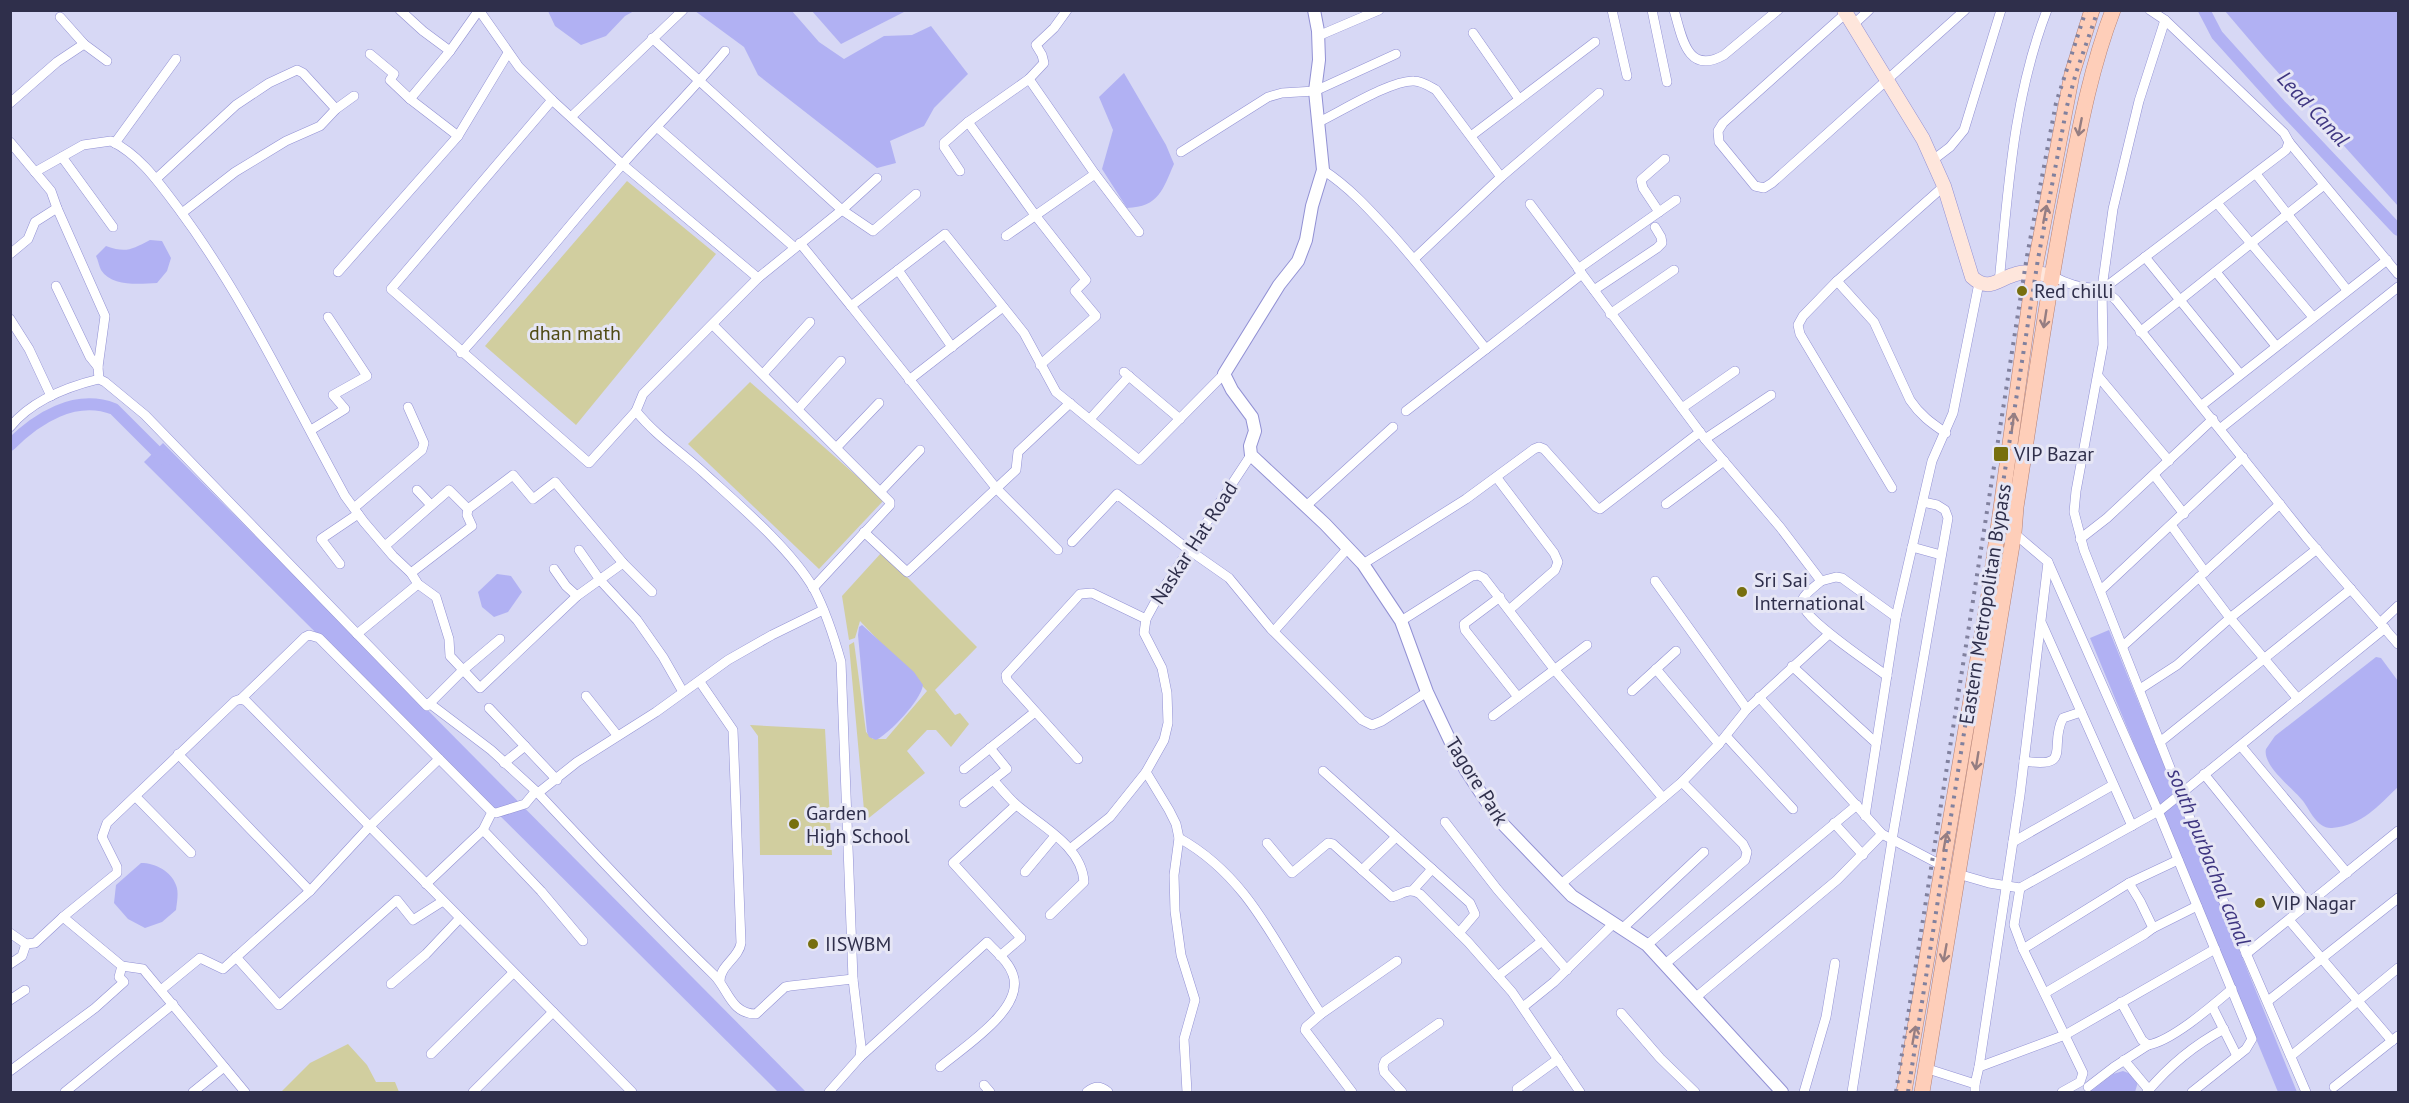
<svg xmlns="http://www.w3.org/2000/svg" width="2409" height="1103" font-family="'PT Sans',sans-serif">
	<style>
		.green { fill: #d1ce9f }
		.water { fill: #b1b1f3 }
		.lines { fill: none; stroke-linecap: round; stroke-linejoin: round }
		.canal { stroke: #b1b1f3; stroke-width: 12 }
		.minor-casing { stroke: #9291d4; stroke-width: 10 }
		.tertiary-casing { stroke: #9291d4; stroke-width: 14 }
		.secondary-casing { stroke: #9291d4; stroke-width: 15 }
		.primary-casing { stroke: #b58174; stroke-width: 16 }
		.minor { stroke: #fff; stroke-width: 9 }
		.tertiary { stroke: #fff; stroke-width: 12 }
		.secondary { stroke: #fee6dc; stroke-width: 14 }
		.primary { stroke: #feceb9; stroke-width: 15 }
		.rail { stroke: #81819e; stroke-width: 4; stroke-dasharray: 3 6; stroke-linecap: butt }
		.oneway { stroke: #967e82 }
		.poi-dot { fill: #776f0e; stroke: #e6e6f5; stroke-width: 2 }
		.labels { text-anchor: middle; stroke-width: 6; stroke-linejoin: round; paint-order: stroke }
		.poi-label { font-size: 20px; fill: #2f2f4b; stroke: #e6e6f5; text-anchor: start }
		.park-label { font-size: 20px; fill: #4f4a13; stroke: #e6e6f5 }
		.street-label { font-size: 20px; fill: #2f2f4b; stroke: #e6e6f5 }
		.water-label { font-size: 21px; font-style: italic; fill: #3e3581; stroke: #e6e6f5 }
	</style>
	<rect width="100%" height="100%" fill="#d7d8f5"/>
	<g class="green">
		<path d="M627 181 716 254 576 425 485 346Z"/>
		<path d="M750 382 884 500 819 569 688 444Z"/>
		<path d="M882 552 977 647 935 690 955 715 960 713 969 724 951 747 936 730H927L907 751 925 773 865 821 849 645 854 642 866 732 873 739H886L927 691 860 621 855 638 849 640 842 596Z"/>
		<path d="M750 725 825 729 832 855H760L758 736Z"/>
		<path d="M348 1044 367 1065 376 1082H395L399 1092H281L310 1063Z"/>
	</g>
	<g class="water">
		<path d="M548 11H634L625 16 606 36 581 45 555 26Z"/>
		<path d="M695 11H792L819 42 844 59 884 36 912 35 931 26 968 74 934 108 924 126 890 141 896 163 877 168 758 75 744 47Z"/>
		<path d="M812 11H906L841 44Z"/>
		<path d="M2225 11H2398V206L2265 58Z"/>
		<path d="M1124 73 1166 145 1174 164C1163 189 1159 207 1127 208L1102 169 1113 130 1099 97Z"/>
		<path d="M150 240 162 241 171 258 167 271 157 283C139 284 112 287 101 270 99 266 98 260 96 256L106 246C126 253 131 250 150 240Z"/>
		<path d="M163 443 806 1092H778L144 462Z"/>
		<path d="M497 574 511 576 522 592 508 612 494 617 482 607 478 592Z"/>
		<path d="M862 625 914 672 923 685C921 700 890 733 876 740L869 737 867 732 858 635 859 627Z"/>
		<path d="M2109 630 2297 1092H2278L2090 638Z"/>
		<path d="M2376 657 2381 658 2398 681V787C2378 806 2363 825 2332 828 2317 829 2310 810 2303 801 2293 788 2262 766 2266 749L2275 736Z"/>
		<path d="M141 863C155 863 171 871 176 885 179 892 177 902 176 910L162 922 145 928 128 919 114 903 116 885Z"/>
		<path d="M2123 1071 2131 1074 2138 1082 2135 1092H2090L2113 1074Z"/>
	</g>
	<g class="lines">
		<g class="canal">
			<path d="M2204 10 2217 35 2280 105 2398 230"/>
			<path d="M10 445C37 418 75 394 114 409L165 460"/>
		</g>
		<defs>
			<g id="minor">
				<path d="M479 10 519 67 552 100 622 164 758 278"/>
				<path d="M1612 10 1627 76"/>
				<path d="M1652 10 1667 82"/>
				<path d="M1674 10C1682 37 1687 76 1724 55L1778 10"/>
				<path d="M1846 13 1723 123 1718 131 1719 142 1755 186 1764 188 1772 183 1965 10"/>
				<path d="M60 17 84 44 107 61"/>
				<path d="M2165 20 2139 101 2113 209 2102 288 2103 345 2076 491 2074 512 2084 550 2214 879 2306 1092"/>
				<path d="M1853 25 1869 10"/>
				<path d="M1473 33 1519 99"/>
				<path d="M1318 36 1379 10"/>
				<path d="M652 38 842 210 873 231 916 194"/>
				<path d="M450 51 479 10"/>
				<path d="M370 54 394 74 390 80 410 99 450 51 423 31 400 10"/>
				<path d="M1029 79 1044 63 1042 55 1036 45 1054 28 1067 10"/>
				<path d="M410 99 458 136"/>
				<path d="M552 100 391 289 589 463 636 411"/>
				<path d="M10 103 57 62 84 44"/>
				<path d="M571 117 683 10"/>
				<path d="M1319 122C1342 111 1391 80 1414 81 1422 81 1429 86 1436 90L1501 177"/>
				<path d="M658 128 794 247"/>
				<path d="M1471 136 1595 42"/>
				<path d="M10 142 51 191 57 208 105 316 98 367 99 379"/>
				<path d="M2289 142 2398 274"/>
				<path d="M115 143 176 59"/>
				<path d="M1181 152 1268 97 1282 93 1315 91 1396 54"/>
				<path d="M62 157 113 227"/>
				<path d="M1933 160 1950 147 1964 130 2001 10"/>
				<path d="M1323 170C1349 187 1369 209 1390 232 1424 270 1455 310 1486 349L1582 274 1705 439 1780 527 1821 581 1836 577 1842 578 1896 617"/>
				<path d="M960 171 944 147V143L968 122"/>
				<path d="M35 172 83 145 111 141C140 155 159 183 178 208 245 298 291 398 345 496L364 522 393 556 411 573 418 584 436 597 449 639 450 656 480 688 577 596 623 563"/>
				<path d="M1095 174 1139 232"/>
				<path d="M2256 174 2347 290"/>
				<path d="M156 179 236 105 269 83 297 70 303 73 336 109"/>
				<path d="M2217 203 2313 317"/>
				<path d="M1530 204 1581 272"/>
				<path d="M1659 212 1643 188 1641 180 1665 159"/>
				<path d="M182 213 235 172 286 141 320 126 336 109 354 96"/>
				<path d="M1006 236 1095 174 1029 79 968 122 1035 215 1086 280 1075 291 1096 316 1040 365"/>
				<path d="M800 243 851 306 945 234 1024 333 1056 392 1139 460 1224 374"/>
				<path d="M10 254 28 239 35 222 57 208"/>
				<path d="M2145 257 2240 374"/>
				<path d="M1414 259 1501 177 1599 93"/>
				<path d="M1578 269 1676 200"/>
				<path d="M898 270 952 347"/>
				<path d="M338 272 458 136 508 53"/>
				<path d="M2216 272 2276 346"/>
				<path d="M2052 276C2069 285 2088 292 2107 286L2286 150 2289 142 2284 133 2165 20 2150 10"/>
				<path d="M1837 281 1874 322 1910 400C1920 415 1931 423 1946 433"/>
				<path d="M1999 283C2008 191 2013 98 2047 10"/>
				<path d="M56 286 90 357 98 367"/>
				<path d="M2102 288 2116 300 2306 537 2398 644"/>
				<path d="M1594 290 1657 248 1662 243 1661 237 1655 227"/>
				<path d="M851 306 996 488 1058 550"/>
				<path d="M1610 314 1674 270"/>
				<path d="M10 319 29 349 51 396"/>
				<path d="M713 325 890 502V505L813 588"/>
				<path d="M2140 332 2324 185"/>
				<path d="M461 353C517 292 567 227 621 166 655 127 692 91 725 51"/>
				<path d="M1124 372 1180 419"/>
				<path d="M763 374 810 322"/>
				<path d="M2098 376 2169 461"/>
				<path d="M909 380 1003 307"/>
				<path d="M2202 405 2387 260"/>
				<path d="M1682 408 1735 371"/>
				<path d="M798 409 841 361"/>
				<path d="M1406 411 1486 349"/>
				<path d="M1090 419 1129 376"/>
				<path d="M10 427C32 400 66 387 99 379L105 382 145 415 427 706 462 671 500 639"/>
				<path d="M2221 428 2398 287"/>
				<path d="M311 430 345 409 333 395 367 376 328 317"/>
				<path d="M1705 439 1771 395"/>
				<path d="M837 447 879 403"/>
				<path d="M2154 475 2184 514"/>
				<path d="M1497 478 1554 553 1558 562 1555 570 1509 610"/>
				<path d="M1892 488 1800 334 1798 325 1803 316 1837 281 1944 186"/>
				<path d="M417 490 431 505"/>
				<path d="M881 491 920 450"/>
				<path d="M1666 504 1724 461"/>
				<path d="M1306 506 1393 427"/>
				<path d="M354 508 422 450 424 443 408 407"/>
				<path d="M2171 525 2205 572"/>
				<path d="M864 532 907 572 1016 470 1018 452 1070 403"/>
				<path d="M2080 539 2107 518 2213 419"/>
				<path d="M1072 542 1117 494 1189 550 1229 578 1271 629 1362 720 1372 725 1382 721 1427 692"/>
				<path d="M385 546 449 490 468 509 513 475 533 499 555 482 623 563 652 592"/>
				<path d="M1912 547 1941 555"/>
				<path d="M579 550 600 580 637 620 663 657 683 692"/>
				<path d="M2048 562 2158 811 2252 1039 2246 1049 2192 1092"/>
				<path d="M340 564 321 539 358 514"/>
				<path d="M1363 564 1466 499 1534 449 1539 447 1544 449 1596 507 1600 509 1700 432"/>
				<path d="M554 569 566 586 577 596"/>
				<path d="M411 573 472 526 467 515 468 509"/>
				<path d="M2199 577 2230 618 2298 699"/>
				<path d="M1655 581 1747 709"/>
				<path d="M1821 581C1816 586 1802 595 1802 602 1801 618 1873 665 1887 676"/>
				<path d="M2101 590 2243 457"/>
				<path d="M1500 597 1464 624 1465 630 1518 697"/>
				<path d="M1401 621 1472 576 1478 575 1484 578 1554 669 1663 798"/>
				<path d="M2380 623 2398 606"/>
				<path d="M2042 624 2132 826"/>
				<path d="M1274 631 1348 548"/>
				<path d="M357 634 418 584"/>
				<path d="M2123 646 2280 504"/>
				<path d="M1792 666 1876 743"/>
				<path d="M1656 669 1719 744"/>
				<path d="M700 682 733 730 741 943C739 958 720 965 720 981"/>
				<path d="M2140 689 2177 665 2230 618 2317 549"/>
				<path d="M1632 691 1676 651"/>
				<path d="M586 696 617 735"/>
				<path d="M1759 697 1882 834 1941 865"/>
				<path d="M241 699 305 637 309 635 319 638 492 812 496 813 525 804 535 792"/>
				<path d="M429 703 491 750 538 793 577 762 656 712 728 660 772 635 823 610"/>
				<path d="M489 708 557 780"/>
				<path d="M1493 716 1587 645"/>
				<path d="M1726 736 1793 809"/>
				<path d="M2160 742 2351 589"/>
				<path d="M2241 746 2347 873"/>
				<path d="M178 754 310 891"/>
				<path d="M1078 759 1007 680 1006 675 1080 594 1092 593 1146 619"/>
				<path d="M2024 761C2074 769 2048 746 2063 718L2081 712"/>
				<path d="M504 763 525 746"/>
				<path d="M964 769 1035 712"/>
				<path d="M1323 771 1470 903 1475 914 1459 933"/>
				<path d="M1146 772 1169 810 1176 824 1179 838 1174 875 1175 911 1181 955 1195 1000 1184 1039 1187 1092"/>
				<path d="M2204 774 2309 904"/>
				<path d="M993 780C1002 789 1009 799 1019 807 1043 827 1082 847 1084 882L1050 915"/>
				<path d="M538 793C596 855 654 917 714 975 728 989 731 1014 756 1014L785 987 790 986 853 979"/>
				<path d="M136 797 191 853"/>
				<path d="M964 803 1007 769 990 748"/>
				<path d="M1865 816 1896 617 1932 461 1953 413 1979 283"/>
				<path d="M1445 822 1497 889 1567 970"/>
				<path d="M1834 823 1863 855"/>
				<path d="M483 830 541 891 583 941"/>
				<path d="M1179 838C1251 878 1277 949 1321 1014L1397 961"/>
				<path d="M2013 842 2113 785"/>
				<path d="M1267 843 1292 873 1328 843 1333 844 1392 897C1403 894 1409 887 1420 894L1468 942 1512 992 1580 1092"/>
				<path d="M1070 849 1110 817 1146 772 1164 740 1168 723 1167 693 1162 668 1144 633 1146 619 1159 595 1251 455"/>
				<path d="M1362 870 1396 837"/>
				<path d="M1025 872 1055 836"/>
				<path d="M1958 874 1989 883 2020 888 2162 809 2385 628"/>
				<path d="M2129 883 2178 860"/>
				<path d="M426 884 483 830 492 812"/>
				<path d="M1560 885 1682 782 1719 744 1747 709 1829 634"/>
				<path d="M2020 888 2014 925 2023 949 2083 1073 2080 1082 2062 1092"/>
				<path d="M1413 890 1432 869"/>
				<path d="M63 917 122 966 143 969 245 1092"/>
				<path d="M2289 920 2392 1041"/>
				<path d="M1623 928 1704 852"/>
				<path d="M2153 928 2197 906"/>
				<path d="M10 933 26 944 35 943 63 917 112 877 117 873V867L102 837 107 823 235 701 241 699 246 701 632 1092"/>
				<path d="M1647 945 1745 860 1747 852 1743 844 1682 782"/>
				<path d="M2023 949 2129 883 2140 901 2153 928 2145 934 2045 993"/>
				<path d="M2246 954 2398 831"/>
				<path d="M1000 956 1021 938 953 863 1016 805"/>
				<path d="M236 957 279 1005 397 900 413 920 443 901"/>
				<path d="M10 964 22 956 26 944"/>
				<path d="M1665 964 1857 805"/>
				<path d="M1498 976 1542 941"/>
				<path d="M391 984 426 954 460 918"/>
				<path d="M161 990 200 958 223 969 310 891 370 826 439 759"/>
				<path d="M1695 998 1837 880 1882 834"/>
				<path d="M10 1000 25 990"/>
				<path d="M2268 1001 2398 898"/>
				<path d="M2121 1002 2142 1040 2148 1045C2172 1041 2212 1006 2232 989"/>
				<path d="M2212 1006 2237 1056"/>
				<path d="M1523 1007 1554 982 1614 923"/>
				<path d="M1621 1013 1660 1058 1695 1092"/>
				<path d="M1321 1014 1306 1027 1305 1030 1352 1092"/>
				<path d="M431 1054 513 973"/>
				<path d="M2291 1056 2398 968"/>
				<path d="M860 1057 987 942C996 952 1009 962 1013 975 1025 1009 962 1048 940 1067"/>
				<path d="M2124 1060 2149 1090"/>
				<path d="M1979 1067 2020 795 2048 562 2014 533"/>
				<path d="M1925 1068 1975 1084V1092"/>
				<path d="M10 1071 95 1008 124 982 119 977 122 966"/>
				<path d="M1975 1084 1979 1067 2065 1035 2215 949"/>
				<path d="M984 1085 990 1092"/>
				<path d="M2088 1087 2114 1067 2148 1045"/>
				<path d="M2334 1087 2398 1036"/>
				<path d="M1517 1089 1558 1059"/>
				<path d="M65 1092 173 1004"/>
				<path d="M193 1092 224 1067"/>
				<path d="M473 1092 553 1012"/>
				<path d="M829 1092 860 1057 861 1046 853 979 841 662C834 637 826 612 814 589 791 549 738 504 704 473 681 452 655 435 636 411L643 394 758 278 842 210 877 178"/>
				<path d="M1087 1092C1094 1086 1100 1085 1108 1092"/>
				<path d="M1402 1092 1384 1072 1383 1066 1385 1061 1439 1023"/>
				<path d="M1804 1092 1826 1017 1835 963"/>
				<path d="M1852 1092 1894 828 1948 518 1945 510 1937 505 1923 502"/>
				<path d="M2147 1092C2168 1067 2194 1045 2224 1029"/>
			</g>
			<path id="tertiary" d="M1314 10 1318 31 1319 60 1315 91 1323 170 1312 206 1306 240 1298 261 1279 285 1224 374 1232 390 1252 417 1255 431 1250 446 1251 455 1325 524 1363 564 1401 621 1427 692 1453 747 1467 772 1498 819 1572 896 1647 945 1782 1092"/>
			<path id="secondary" d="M1844 10 1923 139 1944 186 1972 277C1988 292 1997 280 2013 275 2026 270 2039 273 2052 276"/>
			<g id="primary">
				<path d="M1904 1092 1989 594 2034 272 2072 74 2092 10"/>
				<path d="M1922 1092 2014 533 2016 507C2033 398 2048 287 2070 178 2081 121 2092 65 2113 10"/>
			</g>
		</defs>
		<use href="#minor" class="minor-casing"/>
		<use href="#tertiary" class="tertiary-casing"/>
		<use href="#secondary" class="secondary-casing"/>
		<use href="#primary" class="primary-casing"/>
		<use href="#minor" class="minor"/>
		<use href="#tertiary" class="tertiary"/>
		<use href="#secondary" class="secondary"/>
		<use href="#primary" class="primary"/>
		<g class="rail">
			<path d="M1896 1092 2027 256 2056 103 2086 10"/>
			<path d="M1908 1092 2038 259 2067 106 2076 73 2098 10"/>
		</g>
	</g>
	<defs><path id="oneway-shaft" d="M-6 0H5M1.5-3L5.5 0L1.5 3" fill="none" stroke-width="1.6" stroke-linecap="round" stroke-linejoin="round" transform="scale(1.5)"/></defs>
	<g class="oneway">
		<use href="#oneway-shaft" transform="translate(2080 127) rotate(101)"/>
		<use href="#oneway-shaft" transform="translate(2045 214) rotate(-79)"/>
		<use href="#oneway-shaft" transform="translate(2045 319) rotate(99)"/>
		<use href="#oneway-shaft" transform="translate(2013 422) rotate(-82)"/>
		<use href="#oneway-shaft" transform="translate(1977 761) rotate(99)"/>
		<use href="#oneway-shaft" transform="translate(1945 842) rotate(-80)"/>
		<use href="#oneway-shaft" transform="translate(1945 953) rotate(100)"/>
		<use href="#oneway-shaft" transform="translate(1914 1035) rotate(-80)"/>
	</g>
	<g class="poi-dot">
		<circle cx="2022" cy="291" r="6"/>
		<rect x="1993" y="446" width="16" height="16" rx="3"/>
		<circle cx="1742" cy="592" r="6"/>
		<circle cx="794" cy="824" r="6"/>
		<circle cx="2260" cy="903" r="6"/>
		<circle cx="813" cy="944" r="6"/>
	</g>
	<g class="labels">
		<g class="poi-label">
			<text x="2034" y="298">Red chilli</text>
			<text x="2014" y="461">VIP Bazar</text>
			<text x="1754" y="587">Sri Sai<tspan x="1754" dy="23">International</tspan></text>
			<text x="806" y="820">Garden<tspan x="806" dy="23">High School</tspan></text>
			<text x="2272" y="910">VIP Nagar</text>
			<text x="825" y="951">IISWBM</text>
		</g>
		<g class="park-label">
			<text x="575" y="340">dhan math</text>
		</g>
		<g class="street-label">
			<text transform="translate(1194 543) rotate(-57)" y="7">Naskar Hat Road</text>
			<text transform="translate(1985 604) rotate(-81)" y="7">Eastern Metropolitan Bypass</text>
			<text transform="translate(1477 781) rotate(58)" y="7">Tagore Park</text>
		</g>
		<g class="water-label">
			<text transform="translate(2313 109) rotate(47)" y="7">Lead Canal</text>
			<text transform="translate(2209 857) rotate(68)" y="7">south purbachal canal</text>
		</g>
	</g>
	<rect width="2409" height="1103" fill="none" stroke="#2f2f4b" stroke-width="24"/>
</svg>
